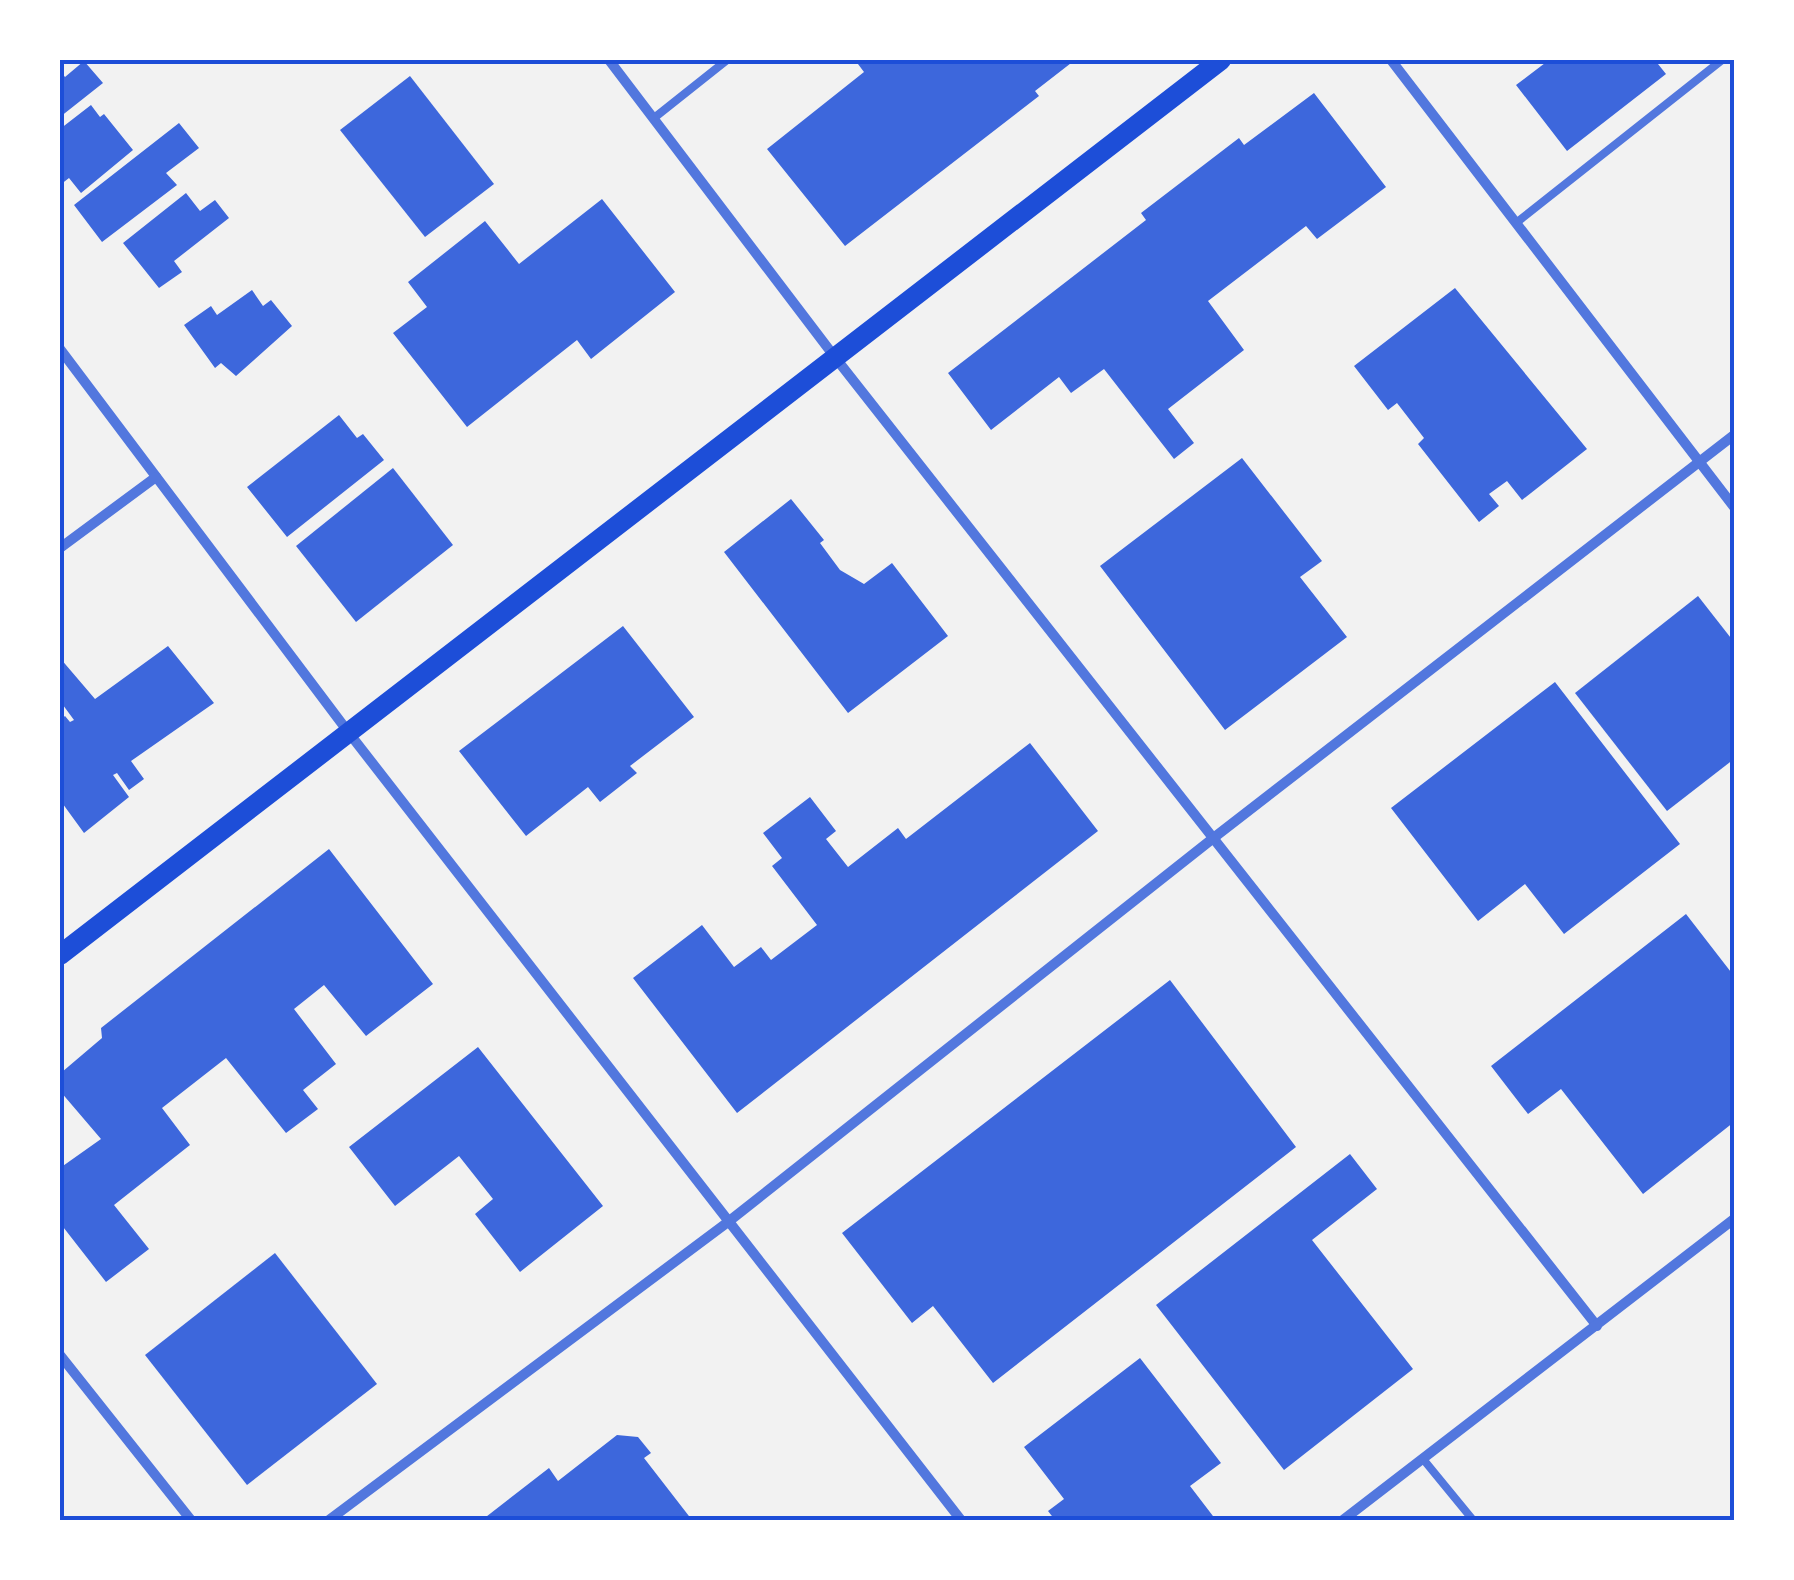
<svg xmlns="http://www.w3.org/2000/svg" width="1794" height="1580" font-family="'Fira Sans',sans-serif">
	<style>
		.building { fill: #3d67dc }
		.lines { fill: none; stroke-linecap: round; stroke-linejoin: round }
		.service { stroke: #5277de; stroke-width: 8 }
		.minor { stroke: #5277de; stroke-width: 10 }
		.secondary { stroke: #1d4ed8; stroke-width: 20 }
		.neatline { fill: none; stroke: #1d4ed8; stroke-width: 4 }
	</style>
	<rect width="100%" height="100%" fill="#f2f2f2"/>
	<g class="building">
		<path d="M855 60H1075L1035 91 1039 96 845 246 767 149 864 72Z"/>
		<path d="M1549 60H1663L1658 64 1666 74 1567 151 1516 85Z"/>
		<path d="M84 61 103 83 60 117V71L65 77Z"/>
		<path d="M410 76 494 184 425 237 340 130Z"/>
		<path d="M1314 93 1386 187 1317 239 1306 226 1208 301 1244 350 1168 409 1194 443 1174 459 1104 369 1071 393 1059 377 991 430 948 373 1146 220 1141 213 1239 138 1244 145Z"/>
		<path d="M91 105 100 117 104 114 133 150 81 193 69 178 60 185V129Z"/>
		<path d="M179 123 199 148 166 173 177 185 102 242 74 205Z"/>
		<path d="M186 193 200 211 215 200 229 218 174 261 182 272 159 288 123 243Z"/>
		<path d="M602 199 675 292 591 359 577 340 467 427 393 333 427 307 408 282 485 221 519 264Z"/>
		<path d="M1455 288 1587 449 1522 500 1507 481 1489 494 1499 506 1479 522 1418 444 1424 438 1397 403 1388 410 1354 366Z"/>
		<path d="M252 290 263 306 271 300 292 326 236 376 221 363 215 368 184 325 211 306 217 315Z"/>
		<path d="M339 415 357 438 363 434 384 460 287 537 247 487Z"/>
		<path d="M1242 458 1322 561 1300 577 1347 637 1225 730 1100 566Z"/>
		<path d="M393 468 453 545 356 622 296 546Z"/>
		<path d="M791 499 824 540 820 543 840 570 864 584 892 563 948 636 848 713 724 552Z"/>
		<path d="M1698 596 1734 642V759L1667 811 1575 693Z"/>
		<path d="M623 626 694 717 630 766 637 773 600 802 588 787 526 836 459 751Z"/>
		<path d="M168 646 214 703 131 761 144 779 129 790 117 773 113 775 129 797 84 833 60 800V720L65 716 70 722 74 720 60 701V658L95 699Z"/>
		<path d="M1555 682 1680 844 1564 934 1525 884 1478 921 1391 808Z"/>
		<path d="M1030 743 1098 831 737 1113 633 978 702 925 734 967 761 947 771 960 817 925 772 866 782 858 763 833 810 797 836 831 826 839 848 867 898 828 906 839Z"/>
		<path d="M329 849 433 984 366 1036 324 985 294 1009 336 1064 303 1090 318 1109 286 1133 226 1058 162 1108 190 1145 114 1205 149 1249 106 1282 60 1223V1168L101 1139 60 1091 62 1072 102 1038 101 1028Z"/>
		<path d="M1686 914 1734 976V1122L1643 1194 1561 1089 1528 1114 1491 1066Z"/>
		<path d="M1170 980 1296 1147 993 1383 933 1306 912 1323 842 1233Z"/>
		<path d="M478 1047 603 1206 520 1272 475 1214 493 1199 459 1156 395 1206 349 1147Z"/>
		<path d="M1350 1154 1377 1189 1312 1240 1413 1369 1284 1470 1156 1305Z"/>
		<path d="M275 1253 377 1384 247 1485 145 1355Z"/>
		<path d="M1140 1358 1221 1463 1190 1486 1216 1520H1055L1048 1511 1064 1499 1024 1447Z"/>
		<path d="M617 1435 638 1437 651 1453 644 1458 692 1520H482L549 1468 558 1481Z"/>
	</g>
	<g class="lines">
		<g class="service">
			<path d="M654 118 727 60"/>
			<path d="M1516 223 1722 60"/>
			<path d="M1423 1459 1473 1520"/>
		</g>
		<g class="minor">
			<path d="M609 60 834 356 1597 1326"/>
			<path d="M1391 60 1734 507"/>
			<path d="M60 349 349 733 961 1520"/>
			<path d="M60 548 156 477"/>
			<path d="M60 1355 191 1520"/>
			<path d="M329 1520 728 1222 1216 836 1734 435"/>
			<path d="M1343 1520 1734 1219"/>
		</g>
		<path class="secondary" d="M60 955 1221 60"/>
	</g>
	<rect width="1794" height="1580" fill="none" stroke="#ffffff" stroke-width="125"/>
	<rect x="62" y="62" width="1670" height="1456" class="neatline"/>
</svg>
